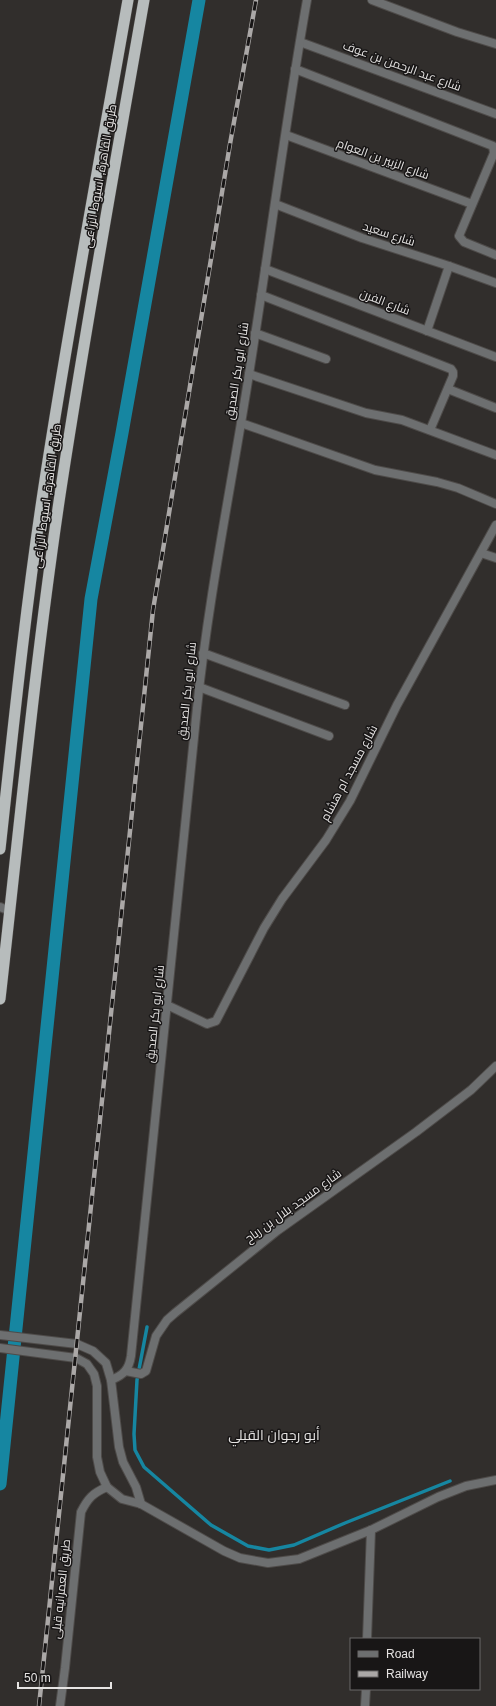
<svg xmlns="http://www.w3.org/2000/svg" width="496" height="1706" font-family="Arial,Cairo,sans-serif">
	<style>
		.lines { fill: none; stroke-linecap: round; stroke-linejoin: round }
		.stream { stroke: #1686a1; stroke-width: 3.5 }
		.canal { stroke: #1686a1; stroke-width: 13 }
		.minor-casing { stroke: #4e4b49; stroke-width: 10 }
		.tertiary-casing { stroke: #4e4b49; stroke-width: 10 }
		.trunk-casing { stroke: #4e4b49; stroke-width: 12 }
		.minor { stroke: #6d6f70; stroke-width: 8 }
		.tertiary { stroke: #6d6f70; stroke-width: 8 }
		.trunk { stroke: #b7bcbc; stroke-width: 11 }
		.rail-casing { stroke: #aba8a7; stroke-width: 4.5 }
		.rail { stroke: #181616; stroke-width: 3; stroke-dasharray: 9; stroke-linecap: butt }
		.labels { text-anchor: middle; stroke-width: 3; stroke-linejoin: round; paint-order: stroke }
		.street-label { font-size: 12px; fill: #e6e4e3; stroke: #181616 }
		.quarter-label { font-size: 14px; fill: #e6e4e3; stroke: #181616 }
	</style>
	<rect width="100%" height="100%" fill="#312e2c"/>
	<g class="lines">
		<path class="stream" d="M147 1327 137 1380 134 1434 135 1450 144 1467 211 1525 248 1546 269 1550 294 1545 345 1523 450 1481"/>
		<path class="canal" d="M0 1484 91 599 122 433 199 0"/>
		<defs>
			<g id="minor">
				<path d="M372 0 457 32 496 44"/>
				<path d="M300 42 496 114"/>
				<path d="M295 69 493 146 494 153 459 236 464 242 496 255"/>
				<path d="M286 135 472 204"/>
				<path d="M275 204 362 238 449 266 496 283"/>
				<path d="M265 269 496 357"/>
				<path d="M261 295 451 369 453 372V376L430 430"/>
				<path d="M427 331 449 266"/>
				<path d="M255 333 326 359"/>
				<path d="M249 374 366 413 402 420 496 455"/>
				<path d="M448 389 496 408"/>
				<path d="M241 423 375 470 437 482 458 488 496 504"/>
				<path d="M481 553 496 558"/>
				<path d="M203 653 345 705"/>
				<path d="M199 687 329 736"/>
				<path d="M0 907 10 911"/>
				<path d="M167 1005 207 1024 216 1021 264 928 282 899 326 840 350 801 397 705 496 525"/>
				<path d="M126 1371 141 1374 146 1371 156 1336 167 1320 175 1313 277 1231 416 1132 471 1090 496 1066"/>
				<path d="M367 1639 371 1530"/>
				<path d="M60 1706 65 1668 81 1512C88 1498 93 1493 107 1487"/>
				<path d="M365 1706 366 1689"/>
			</g>
			<g id="tertiary">
				<path d="M0 1335 77 1344 93 1351 106 1363 111 1380 119 1447 123 1462 136 1487 141 1504"/>
				<path d="M0 1348 76 1358 87 1364 94 1374 97 1386V1457L100 1472 107 1487 122 1499 141 1504 224 1551 240 1558 268 1563 299 1559 371 1530 438 1497 466 1486 496 1480"/>
				<path d="M111 1380C124 1375 129 1369 131 1356L197 708C207 612 225 518 241 423 265 282 282 141 307 0"/>
			</g>
			<g id="trunk">
				<path d="M0 849C13 730 25 612 43 493 68 328 99 164 128 0"/>
				<path d="M0 999C19 831 35 663 60 495 85 330 115 165 144 0"/>
			</g>
		</defs>
		<use href="#minor" class="minor-casing"/>
		<use href="#tertiary" class="tertiary-casing"/>
		<use href="#trunk" class="trunk-casing"/>
		<use href="#minor" class="minor"/>
		<use href="#tertiary" class="tertiary"/>
		<use href="#trunk" class="trunk"/>
		<defs>
			<path id="rail" d="M39 1706 153 610 230 144 256 0"/>
		</defs>
		<use href="#rail" class="rail-casing"/>
		<use href="#rail" class="rail"/>
	</g>
	<g class="labels">
		<g class="street-label">
			<text transform="translate(402 66) rotate(20)" y="4">شارع عبد الرحمن بن عوف</text>
			<text transform="translate(383 159) rotate(20)" y="4">شارع الزبير بن العوام</text>
			<text transform="translate(100 176) rotate(-80)" y="4">طريق القاهرة, اسيوط الزراعى</text>
			<text transform="translate(389 234) rotate(18)" y="4">شارع سعيد</text>
			<text transform="translate(385 302) rotate(21)" y="4">شارع الفرن</text>
			<text transform="translate(237 371) rotate(-81)" y="4">شارع ابو بكر الصديق</text>
			<text transform="translate(47 496) rotate(-82)" y="4">طريق القاهرة, اسيوط الزراعى</text>
			<text transform="translate(187 691) rotate(-84)" y="4">شارع ابو بكر الصديق</text>
			<text transform="translate(349 773) rotate(-62)" y="4">شارع مسجد ام هشام</text>
			<text transform="translate(155 1014) rotate(-84)" y="4">شارع ابو بكر الصديق</text>
			<text transform="translate(293 1206) rotate(-36)" y="4">شارع مسجد بلال بن رباح</text>
			<text transform="translate(61 1589) rotate(-84)" y="4">طريق العمرانيه قبلى</text>
		</g>
		<g class="quarter-label">
			<text x="274" y="1440">أبو رجوان القبلي</text>
		</g>
	</g>
	<rect x="350" y="1638" width="130" height="52" fill="#181616" stroke="#6a6868"/>
	<rect x="358" y="1651" width="20" height="6" fill="#6d6f70" stroke="#6a6868"/>
	<text x="386" y="1658" font-size="12" fill="#e6e4e3">Road</text>
	<rect x="358" y="1671" width="20" height="6" fill="#aba8a7" stroke="#6a6868"/>
	<text x="386" y="1678" font-size="12" fill="#e6e4e3">Railway</text>
	<path d="M18 1682v6h93v-6" fill="none" stroke="#e6e4e3" stroke-width="2"/>
	<text x="24" y="1682" font-size="12" fill="#e6e4e3" stroke="#181616" stroke-width="3" paint-order="stroke">50 m</text>
</svg>
